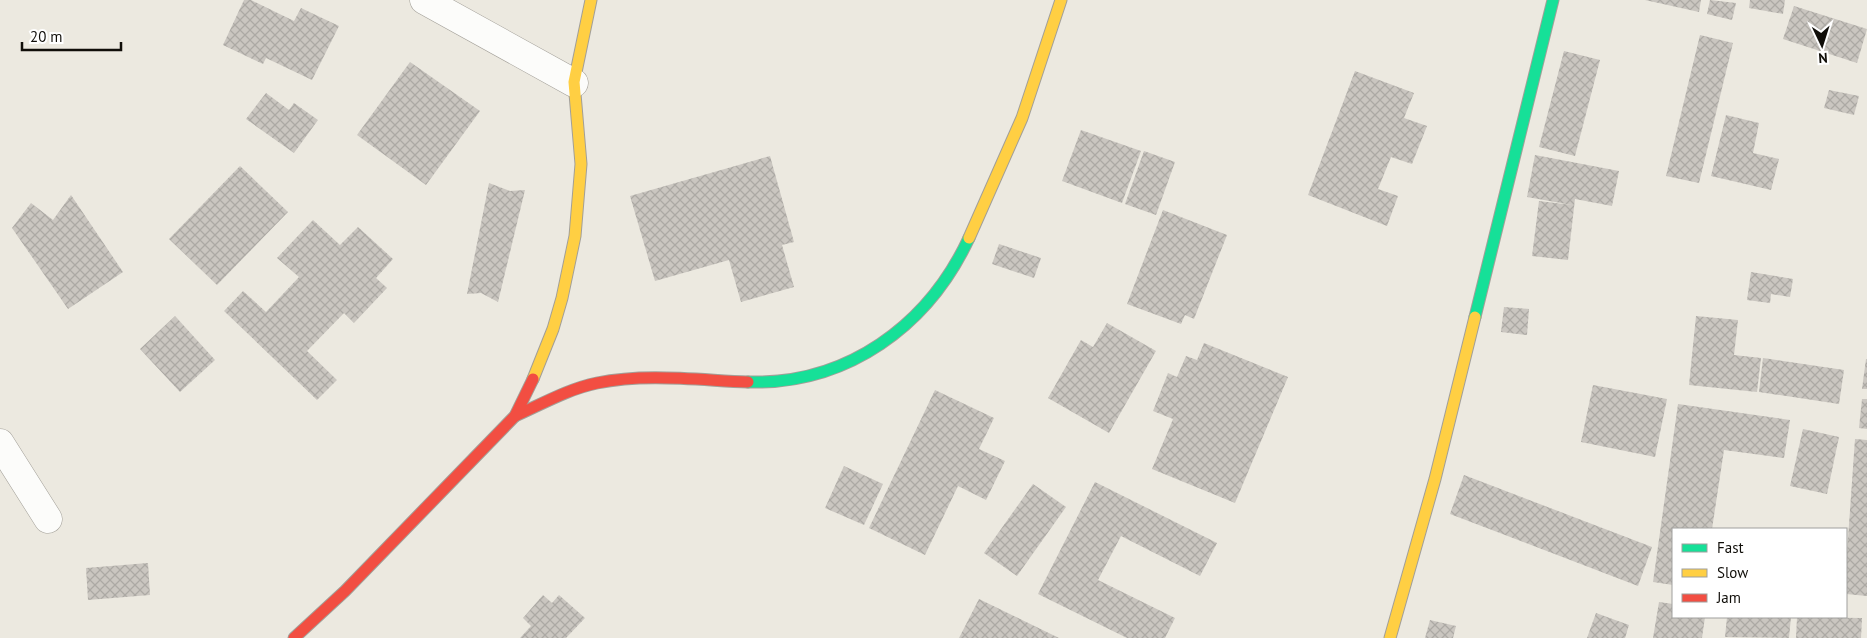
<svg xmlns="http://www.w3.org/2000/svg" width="1867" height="638" font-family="'PT Sans',sans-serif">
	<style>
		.building { fill: url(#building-cross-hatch) }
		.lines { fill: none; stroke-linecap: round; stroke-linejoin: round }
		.street-casing { stroke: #a29f98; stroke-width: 29 }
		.fast-casing { stroke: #a29f98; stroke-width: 13 }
		.slow-casing { stroke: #a29f98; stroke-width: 13 }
		.jam-casing { stroke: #a29f98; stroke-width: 13 }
		.street { stroke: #fcfcfa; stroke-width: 28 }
		.fast { stroke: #16e098; stroke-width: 11 }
		.slow { stroke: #ffcf43; stroke-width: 11 }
		.jam { stroke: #f24e42; stroke-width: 11 }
	</style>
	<defs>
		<pattern id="building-cross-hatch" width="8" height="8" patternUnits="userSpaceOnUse" patternTransform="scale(1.25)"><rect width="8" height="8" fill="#cac6c0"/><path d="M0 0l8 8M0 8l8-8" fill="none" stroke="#aca9a4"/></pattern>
	</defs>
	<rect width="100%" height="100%" fill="#ece9e0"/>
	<g class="building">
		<path d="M244 0H251L294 21 301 8 339 26 312 80 266 58 263 64 223 45Z"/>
		<path d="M1645 0H1701L1699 12Z"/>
		<path d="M1710 0 1736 3 1732 20 1707 14Z"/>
		<path d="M1750 0H1785L1783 14 1749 8Z"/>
		<path d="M1794 6 1867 29 1857 63 1783 39Z"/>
		<path d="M1700 35 1733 43 1699 183 1666 176Z"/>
		<path d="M1564 51 1600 60 1575 156 1539 147Z"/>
		<path d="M410 62 480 111 426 185 357 135Z"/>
		<path d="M1355 71 1414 93 1404 118 1427 126 1412 164 1391 157 1378 189 1398 196 1387 226 1308 195Z"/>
		<path d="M1829 90 1859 96 1854 115 1824 108Z"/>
		<path d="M266 93 289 110 294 103 318 120 294 153 246 119Z"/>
		<path d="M1726 115 1759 123 1753 153 1779 159 1771 190 1711 176Z"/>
		<path d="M1081 130 1141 151 1122 203 1062 181Z"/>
		<path d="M1144 151 1175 162 1156 215 1125 204Z"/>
		<path d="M1535 155 1619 171 1612 206 1575 199 1568 260 1532 256 1539 201 1572 205 1527 197Z"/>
		<path d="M770 156 794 242 782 245 794 287 741 302 729 260 655 281 630 196Z"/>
		<path d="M240 166 288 212 217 285 169 239Z"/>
		<path d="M489 183 510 191 525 190 498 302 481 293 467 294Z"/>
		<path d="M71 195 123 272 68 309 12 228 31 203 53 220Z"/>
		<path d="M1163 210 1227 235 1194 319 1185 315 1181 324 1127 304Z"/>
		<path d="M313 220 340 245 358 227 393 259 376 278 387 288 354 323 344 313 307 351 337 380 317 400 224 311 243 291 266 312 299 277 277 258Z"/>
		<path d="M999 244 1041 258 1034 278 992 264Z"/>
		<path d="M1751 272 1793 279 1790 297 1771 294 1770 303 1747 300Z"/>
		<path d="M1504 307 1529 309 1527 335 1501 332Z"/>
		<path d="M175 316 215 360 180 392 140 349Z"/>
		<path d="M1696 316 1738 320 1734 355 1761 358 1757 392 1689 385Z"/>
		<path d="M1107 323 1156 351 1109 433 1048 398 1081 340 1093 347Z"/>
		<path d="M1204 343 1288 377 1235 503 1152 469 1173 419 1153 411 1168 373 1177 377 1186 356 1197 360Z"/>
		<path d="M1763 358 1844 370 1839 404 1759 392Z"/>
		<path d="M1866 359H1867V389H1862Z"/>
		<path d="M1593 385 1667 399 1655 457 1581 442Z"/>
		<path d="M935 390 994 418 979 449 1005 461 986 500 958 486 925 555 869 528Z"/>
		<path d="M1862 399H1867V429L1859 428Z"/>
		<path d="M1678 404 1790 420 1784 458 1724 450 1712 529H1673V585L1653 582Z"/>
		<path d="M1803 429 1839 437 1827 494 1790 486Z"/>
		<path d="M1855 439 1867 440V596L1846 594V567Z"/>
		<path d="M844 466 883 484 864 525 825 508Z"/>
		<path d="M1464 475 1652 547 1638 586 1450 514Z"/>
		<path d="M1095 482 1217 543 1200 576 1121 536 1098 580 1175 618 1165 638H1127L1038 594Z"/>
		<path d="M1033 484 1066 507 1017 576 984 553Z"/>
		<path d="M148 563 150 595 88 600 86 568Z"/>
		<path d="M543 595 552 603 559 595 585 618 566 638H520L531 626 523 618Z"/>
		<path d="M979 599 1059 638H959Z"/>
		<path d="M1659 602 1673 604V617H1705L1702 638H1653Z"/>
		<path d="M1596 613 1629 625 1625 638H1587Z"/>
		<path d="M1727 617H1791L1789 638 1725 637Z"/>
		<path d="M1797 617 1862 618 1861 638H1796Z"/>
		<path d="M1430 620 1456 626 1453 638H1425Z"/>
	</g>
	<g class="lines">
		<defs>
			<g id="street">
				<path d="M424 0 574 83"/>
				<path d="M0 443 48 519"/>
			</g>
			<g id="fast">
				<path d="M1475 317 1553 0"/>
				<path d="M748 382C847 385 928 326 969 238"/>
			</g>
			<g id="slow">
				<path d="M969 238 1022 118 1061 0"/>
				<path d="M533 379 553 329 562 298 575 236 581 164 574 82 591 0"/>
				<path d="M1390 638 1435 479 1475 317"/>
			</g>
			<g id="jam">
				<path d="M515 416C542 404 568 389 597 383 646 373 698 380 748 382"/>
				<path d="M294 638 345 591 515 416 533 379"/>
			</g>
		</defs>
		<use href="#street" class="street-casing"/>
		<use href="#fast" class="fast-casing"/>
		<use href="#slow" class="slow-casing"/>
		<use href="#jam" class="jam-casing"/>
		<use href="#street" class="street"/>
		<use href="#fast" class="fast"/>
		<use href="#slow" class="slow"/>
		<use href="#jam" class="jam"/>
	</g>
	<rect x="1672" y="528" width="175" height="90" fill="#ffffff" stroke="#9f9f9d"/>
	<rect x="1682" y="544" width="25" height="8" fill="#16e098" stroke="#9f9f9d"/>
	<text x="1717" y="553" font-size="15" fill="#100e09">Fast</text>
	<rect x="1682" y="569" width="25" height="8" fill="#ffcf43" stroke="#9f9f9d"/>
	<text x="1717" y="578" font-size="15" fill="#100e09">Slow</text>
	<rect x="1682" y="594" width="25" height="8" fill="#f24e42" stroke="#9f9f9d"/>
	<text x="1717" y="603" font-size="15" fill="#100e09">Jam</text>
	<g transform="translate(1822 45) rotate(176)" stroke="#ffffff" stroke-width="4" paint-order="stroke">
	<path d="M0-4L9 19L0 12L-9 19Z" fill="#100e09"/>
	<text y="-8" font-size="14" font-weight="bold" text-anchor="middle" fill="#100e09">N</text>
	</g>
	<path d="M22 42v8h99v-8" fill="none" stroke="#100e09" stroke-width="2.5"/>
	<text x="30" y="42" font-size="15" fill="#100e09" stroke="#ffffff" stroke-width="4" paint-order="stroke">20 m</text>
</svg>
